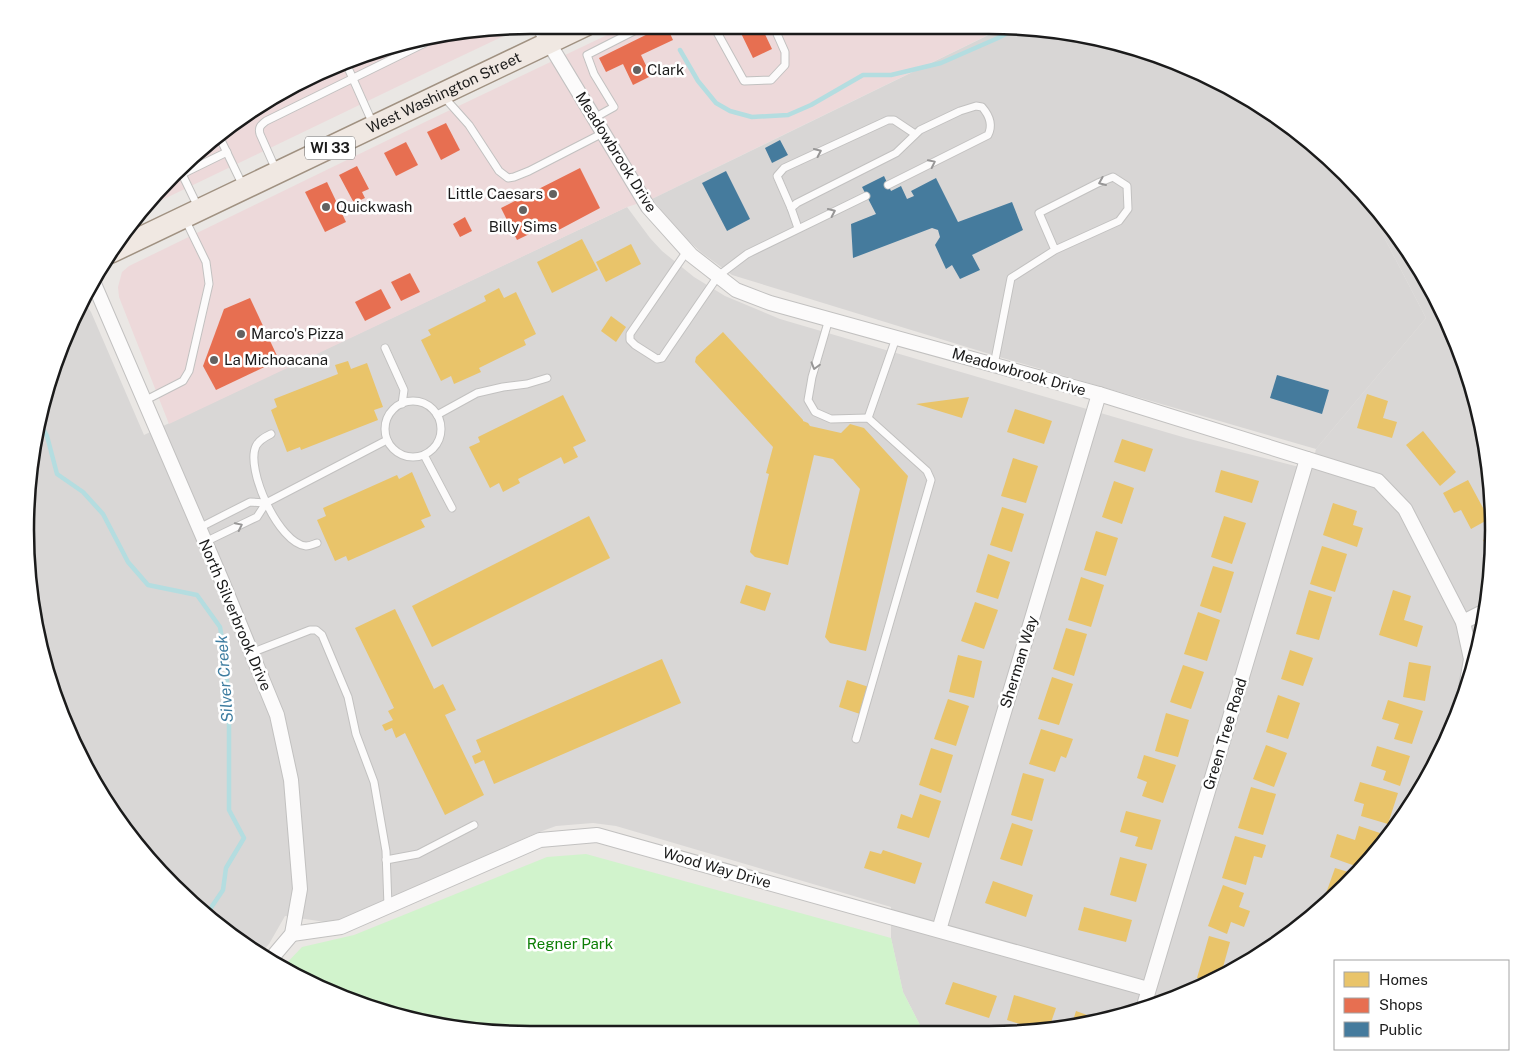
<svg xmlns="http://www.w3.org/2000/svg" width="1519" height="1060" font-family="'Public Sans',sans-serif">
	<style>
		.residential { fill: #d9d7d6 }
		.commercial { fill: #edd9da }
		.religious { fill: #d8d6d5 }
		.park { fill: #d1f3cc }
		.homes { fill: #e9c46a }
		.shops { fill: #e76f51 }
		.public { fill: #457b9d }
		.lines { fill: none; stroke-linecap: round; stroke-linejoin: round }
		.stream { stroke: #b4dde0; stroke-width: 4.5 }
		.service-casing { stroke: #c2c1c0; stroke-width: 9 }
		.minor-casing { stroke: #c2c1c0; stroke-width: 16 }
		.primary-casing { stroke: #a09181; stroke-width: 24 }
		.service { stroke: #fcfbfb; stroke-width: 7 }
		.minor { stroke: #fcfbfb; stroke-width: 14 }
		.primary { stroke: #f0e8e2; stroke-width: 21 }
		.oneway { stroke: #979696 }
		.poi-dot { fill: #636261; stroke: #fff; stroke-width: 2 }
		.labels { text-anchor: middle; stroke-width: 5; stroke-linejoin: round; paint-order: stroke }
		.shield { fill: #fff; stroke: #5f5f5f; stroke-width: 1 }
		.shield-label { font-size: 14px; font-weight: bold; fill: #1b1b1b }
		.poi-label { font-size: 15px; fill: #1b1b1b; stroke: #fff; text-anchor: start }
		.street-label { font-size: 15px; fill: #1b1b1b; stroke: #fff }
		.park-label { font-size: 15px; fill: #0c7e05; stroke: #fff }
		.water-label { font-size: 16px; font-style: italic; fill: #3e7da0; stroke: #fff }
		.rim { fill: none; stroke: #1b1b1b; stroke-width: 2.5 }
	</style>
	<rect width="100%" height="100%" fill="#eae7e4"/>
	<path class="residential" d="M1358 187 1368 197 1426 277 1467 367 1490 464 1493 563 1477 660 1442 753 1390 837 1322 909 1212 983 1120 1018 1055 1031H923L903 992 891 938V907L616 826 593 823 556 826 534 834 354 916 332 923 285 916 269 944 260 954 223 931 151 863 77 753 42 661 29 596V464L64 336 81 300 84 302 91 312 144 435 627 207 650 238 662 251 694 277 725 296 780 319 1186 438 1311 470 1316 449 1426 318Z"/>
	<g class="commercial">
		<path d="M628 25H981L986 36 652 199 627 207 169 424 119 297 118 287 122 272 129 266 425 122Z"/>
		<path d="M525 26 432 70 141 210 150 197 250 110 336 64 399 42Z"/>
	</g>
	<path class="religious" d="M1005 27 1088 35 1182 63 1242 93 1322 150 1358 187 1426 318 1316 449 996 356 732 275 702 253 683 236 652 199Z"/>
	<path class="park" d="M586 854 891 938 903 992 923 1031 497 1034 400 1018 307 983 282 968 302 947 354 935 547 857Z"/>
	<g class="homes">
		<path d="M582 239 598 270 552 293 537 262Z"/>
		<path d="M631 244 641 264 606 282 596 262Z"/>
		<path d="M499 288 504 298 516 292 536 334 524 340 526 345 479 368 481 372 454 384 451 376 441 381 421 340 431 335 428 330 486 301 484 296Z"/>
		<path d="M611 316 626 327 616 342 601 331Z"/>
		<path d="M723 332 803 420V421L808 423 810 426 841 433 850 424 864 428 908 476 866 651 830 643 825 637 860 489 833 459 814 455 788 565 755 557 750 552 769 474 766 473 773 447 695 362 696 357Z"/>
		<path d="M348 361 351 369 367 363 383 407 374 410 378 420 301 450 300 447 287 452 271 410 277 407 274 399 338 374 335 365Z"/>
		<path d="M1367 394 1388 401 1383 418 1397 422 1392 438 1357 428Z"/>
		<path d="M563 395 586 441 573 447 578 457 564 464 561 457 518 479 520 483 503 492 499 483 490 488 469 447 480 442 478 437Z"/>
		<path d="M969 397 962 418 916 404Z"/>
		<path d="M1015 409 1052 421 1044 444 1007 432Z"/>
		<path d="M1423 431 1456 472 1440 486 1406 445Z"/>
		<path d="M1122 439 1153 449 1145 472 1114 462Z"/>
		<path d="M1013 458 1038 466 1026 503 1001 496Z"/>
		<path d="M1221 470 1259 481 1252 503 1215 492Z"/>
		<path d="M412 472 431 516 421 520 425 527 348 561 346 556 335 561 317 520 326 516 323 508 397 475 399 479Z"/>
		<path d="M1468 480 1489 519 1471 529 1461 510 1454 513 1443 493Z"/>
		<path d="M1114 481 1134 488 1122 524 1102 517Z"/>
		<path d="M1333 503 1357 511 1353 525 1363 528 1357 547 1323 535Z"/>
		<path d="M1002 507 1024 514 1012 552 990 545Z"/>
		<path d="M589 516 610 558 432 647 412 606Z"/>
		<path d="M1224 516 1246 523 1232 564 1211 557Z"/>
		<path d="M1096 531 1118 538 1106 576 1084 570Z"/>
		<path d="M1492 536 1493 558 1483 540Z"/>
		<path d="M1322 546 1347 554 1335 592 1310 584Z"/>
		<path d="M988 554 1010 562 998 599 976 592Z"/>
		<path d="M1213 566 1234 572 1221 613 1200 606Z"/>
		<path d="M1081 577 1104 585 1091 627 1068 620Z"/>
		<path d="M746 585 771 593 765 611 740 603Z"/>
		<path d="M1309 590 1332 597 1319 640 1296 634Z"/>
		<path d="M1393 590 1411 596 1404 620 1423 626 1417 647 1379 635Z"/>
		<path d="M975 602 998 610 984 649 961 641Z"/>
		<path d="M395 609 434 689 443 684 456 710 445 715 484 795 445 815 405 733 396 738 392 728 385 731 382 725 393 720 388 711 394 708 355 628Z"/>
		<path d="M1198 612 1220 620 1207 661 1184 654Z"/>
		<path d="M1066 628 1087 634 1074 676 1053 669Z"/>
		<path d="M1290 650 1313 658 1303 686 1281 679Z"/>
		<path d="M958 655 982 661 974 698 949 692Z"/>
		<path d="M662 659 681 703 494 784 484 760 475 764 472 756 481 752 476 740Z"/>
		<path d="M1409 662 1431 666 1425 701 1403 697Z"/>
		<path d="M1183 665 1204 672 1191 709 1170 702Z"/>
		<path d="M1052 677 1073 684 1059 725 1038 719Z"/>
		<path d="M847 680 869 687 860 714 839 707Z"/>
		<path d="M1278 695 1300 703 1288 739 1266 732Z"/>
		<path d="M948 699 969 706 956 746 934 739Z"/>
		<path d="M1388 700 1423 711 1412 744 1394 739 1399 724 1382 719Z"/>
		<path d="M1166 713 1189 720 1178 757 1155 751Z"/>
		<path d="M1041 729 1073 739 1066 758 1061 756 1055 772 1029 764Z"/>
		<path d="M1266 745 1287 753 1274 787 1253 779Z"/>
		<path d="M1377 746 1410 756 1400 786 1383 780 1386 771 1371 766Z"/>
		<path d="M931 748 953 755 941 793 919 785Z"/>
		<path d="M1144 755 1176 765 1163 803 1142 796 1147 782 1137 778Z"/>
		<path d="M1023 773 1044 779 1032 821 1011 815Z"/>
		<path d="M1360 782 1398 793 1388 824 1361 816 1364 804 1354 801Z"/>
		<path d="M1251 787 1276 794 1263 835 1238 828Z"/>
		<path d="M920 794 941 801 929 838 897 828 901 814 912 818Z"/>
		<path d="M1126 811 1161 820 1152 850 1135 846 1138 837 1120 832Z"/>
		<path d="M1012 823 1033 830 1022 866 1000 859Z"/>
		<path d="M1359 826 1386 835 1383 844 1361 868 1330 857 1337 834 1355 840Z"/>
		<path d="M1235 836 1266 845 1262 858 1254 856 1246 885 1222 878Z"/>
		<path d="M883 850 922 863 915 884 864 868 870 851 881 854Z"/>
		<path d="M1120 857 1147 864 1136 902 1110 895Z"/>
		<path d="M1335 868 1355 874 1330 901 1324 899Z"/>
		<path d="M993 881 1033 895 1026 917 985 903Z"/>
		<path d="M1223 885 1244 893 1239 907 1250 911 1244 927 1231 922 1227 934 1208 926Z"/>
		<path d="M1084 907 1132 920 1126 942 1078 930Z"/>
		<path d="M1209 936 1230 942 1220 978 1213 982 1197 978Z"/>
		<path d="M953 982 997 996 989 1018 945 1004Z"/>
		<path d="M1014 995 1056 1008 1048 1031H1042L1007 1020Z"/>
		<path d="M1076 1011 1098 1019 1097 1022 1071 1027Z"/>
	</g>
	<g class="shops">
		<path d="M666 25 673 40 641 55 651 76 633 85 623 64 606 72 599 58Z"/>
		<path d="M737 25H763L765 29 763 30 772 49 753 58Z"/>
		<path d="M446 123 460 150 441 160 427 132Z"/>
		<path d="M406 142 418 165 396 176 384 153Z"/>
		<path d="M357 166 369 189 362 192 365 198 354 203 339 175Z"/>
		<path d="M580 168 600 208 553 233 548 225 517 240 501 208Z"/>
		<path d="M327 182 346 222 325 232 305 192Z"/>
		<path d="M465 217 472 231 460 237 453 224Z"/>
		<path d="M410 273 420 292 401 301 391 282Z"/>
		<path d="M381 289 391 308 365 321 355 302Z"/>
		<path d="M250 298 279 360 216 390 203 366 224 309Z"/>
	</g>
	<g class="public">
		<path d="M780 140 788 155 772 163 765 148Z"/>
		<path d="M726 171 750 219 727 231 702 183Z"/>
		<path d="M884 176 891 191 901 186 907 199 914 196 911 191 936 178 958 222 1012 202 1023 230 972 255 980 270 960 279 952 265 946 269 935 245 940 237 938 230 932 228 853 258 851 224 876 214 862 187Z"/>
		<path d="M1277 375 1329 390 1322 414 1270 398Z"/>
	</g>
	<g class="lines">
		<g class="stream">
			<path d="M680 50 698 81 716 103 730 111 752 117 788 115 811 105 863 75H891L941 63 998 38 1017 28"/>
			<path d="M40 424 47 436 57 474 83 492 103 514 128 562 148 585 197 595 220 627 226 663 229 722V810L244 838 226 868 223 890 206 915"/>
		</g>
		<defs>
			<g id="service">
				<path d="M713 25 744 81 771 80 785 65V52L773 25"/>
				<path d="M345 61 373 124"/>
				<path d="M444 97 469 125 499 171 508 178 514 177 529 171 603 133"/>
				<path d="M594 118 614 107 594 74 587 55 646 25"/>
				<path d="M219 136 243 186"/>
				<path d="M276 170 260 134C258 127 261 125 266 121L437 37"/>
				<path d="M198 207 182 174 227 152"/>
				<path d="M791 208 797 203 896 153 920 130 960 111 976 106 982 107C989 115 993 125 988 135L888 185"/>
				<path d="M798 228 791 208 777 176 784 168 888 120H894L915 134"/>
				<path d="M687 251 630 334V340L635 345 657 359 662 358 668 349 718 276 747 254 866 196"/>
				<path d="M829 319 812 377 808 400 815 412 831 419 868 418 927 471 931 480 856 739"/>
				<path d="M385 348 404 390 402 404"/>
				<path d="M994 365 1011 278 1055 250 1119 221 1128 209 1127 186 1113 177 1098 183 1039 213 1055 250"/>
				<path d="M144 401 183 381 189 371 209 284 206 262 185 219"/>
				<circle cx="413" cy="429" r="28"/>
				<path d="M437 415 477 393 503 387 527 384 547 378"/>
				<path d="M868 418 896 338"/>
				<path d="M271 434C265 437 259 440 256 446 245 469 279 544 306 546 310 546 314 544 317 543"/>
				<path d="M424 455 452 508"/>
				<path d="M199 528 250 502 266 503"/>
				<path d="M205 542 257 517 266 503 387 440"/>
				<path d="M251 653 310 630H316L322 635 348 697 356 734 374 782 386 851 388 906"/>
				<path d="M386 860 418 854 474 825"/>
			</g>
			<g id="minor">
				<path d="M538 25 648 207 691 255 736 290 770 303 1099 394 1378 481 1405 509 1463 622 1471 659 1466 688"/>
				<path d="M92 279 222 581 277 715 291 780 300 889 292 934 270 960"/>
				<path d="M1463 622 1485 611"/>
				<path d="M939 930 1099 394"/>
				<path d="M292 934 341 927 540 840 597 835 1148 989"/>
				<path d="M1143 1009 1307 459"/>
			</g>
			<g id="primary">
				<path id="s1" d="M111 252 586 25"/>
			</g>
		</defs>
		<use href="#service" class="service-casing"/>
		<use href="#minor" class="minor-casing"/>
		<use href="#primary" class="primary-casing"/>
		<use href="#service" class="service"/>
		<use href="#minor" class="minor"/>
		<use href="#primary" class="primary"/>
	</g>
	<defs><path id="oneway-chevron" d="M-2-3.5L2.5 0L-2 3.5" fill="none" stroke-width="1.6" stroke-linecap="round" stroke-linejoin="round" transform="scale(1.25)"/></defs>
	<g class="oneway">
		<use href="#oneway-chevron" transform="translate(818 152) rotate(-25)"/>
		<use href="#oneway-chevron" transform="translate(932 163) rotate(-26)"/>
		<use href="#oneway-chevron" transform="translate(1102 182) rotate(157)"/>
		<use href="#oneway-chevron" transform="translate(832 212) rotate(-25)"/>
		<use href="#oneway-chevron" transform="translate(815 366) rotate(106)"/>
		<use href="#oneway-chevron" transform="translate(239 526) rotate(-26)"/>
	</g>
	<g class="poi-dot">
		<circle cx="637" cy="70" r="5"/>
		<circle cx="553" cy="194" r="5"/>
		<circle cx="326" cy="207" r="5"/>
		<circle cx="523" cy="210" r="5"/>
		<circle cx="241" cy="334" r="5"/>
		<circle cx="214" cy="360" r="5"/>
	</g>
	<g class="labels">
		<rect class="shield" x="305" y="136.5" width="50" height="23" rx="4"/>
		<g class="shield-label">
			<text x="330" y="153">WI 33</text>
		</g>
		<g class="poi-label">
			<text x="647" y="75">Clark</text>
			<text x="543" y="199" text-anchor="end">Little Caesars</text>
			<text x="336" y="212">Quickwash</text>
			<text x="523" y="232" text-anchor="middle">Billy Sims</text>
			<text x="251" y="339">Marco's Pizza</text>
			<text x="224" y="365">La Michoacana</text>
		</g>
		<g class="street-label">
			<text dy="5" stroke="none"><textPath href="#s1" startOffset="369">West Washington Street</textPath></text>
			<text transform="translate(616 152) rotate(58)" y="5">Meadowbrook Drive</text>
			<text transform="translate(1019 372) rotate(16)" y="5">Meadowbrook Drive</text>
			<text transform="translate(235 615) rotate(67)" y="5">North Silverbrook Drive</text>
			<text transform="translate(1019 662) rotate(-73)" y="5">Sherman Way</text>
			<text transform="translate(1225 734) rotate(-73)" y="5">Green Tree Road</text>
			<text transform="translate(717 868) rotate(16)" y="5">Wood Way Drive</text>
		</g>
		<g class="park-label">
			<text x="570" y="949">Regner Park</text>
		</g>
		<g class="water-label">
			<text transform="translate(224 679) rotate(-94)" y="6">Silver Creek</text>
		</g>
	</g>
	<path d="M0 0H1519V1060H0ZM530 34H989A496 496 0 0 1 1485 530V530A496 496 0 0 1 989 1026H530A496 496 0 0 1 34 530V530A496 496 0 0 1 530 34Z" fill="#fff" fill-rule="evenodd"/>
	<path class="rim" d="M530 34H989A496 496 0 0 1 1485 530V530A496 496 0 0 1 989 1026H530A496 496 0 0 1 34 530V530A496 496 0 0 1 530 34Z"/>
	<rect x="1334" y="960" width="175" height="90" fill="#ffffff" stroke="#a4a4a4"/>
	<rect x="1344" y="972" width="25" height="15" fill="#e9c46a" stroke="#a4a4a4"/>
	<text x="1379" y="985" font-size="15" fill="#1b1b1b">Homes</text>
	<rect x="1344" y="998" width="25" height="15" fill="#e76f51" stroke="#a4a4a4"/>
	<text x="1379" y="1010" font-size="15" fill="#1b1b1b">Shops</text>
	<rect x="1344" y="1022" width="25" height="15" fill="#457b9d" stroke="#a4a4a4"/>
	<text x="1379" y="1035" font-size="15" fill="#1b1b1b">Public</text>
</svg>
